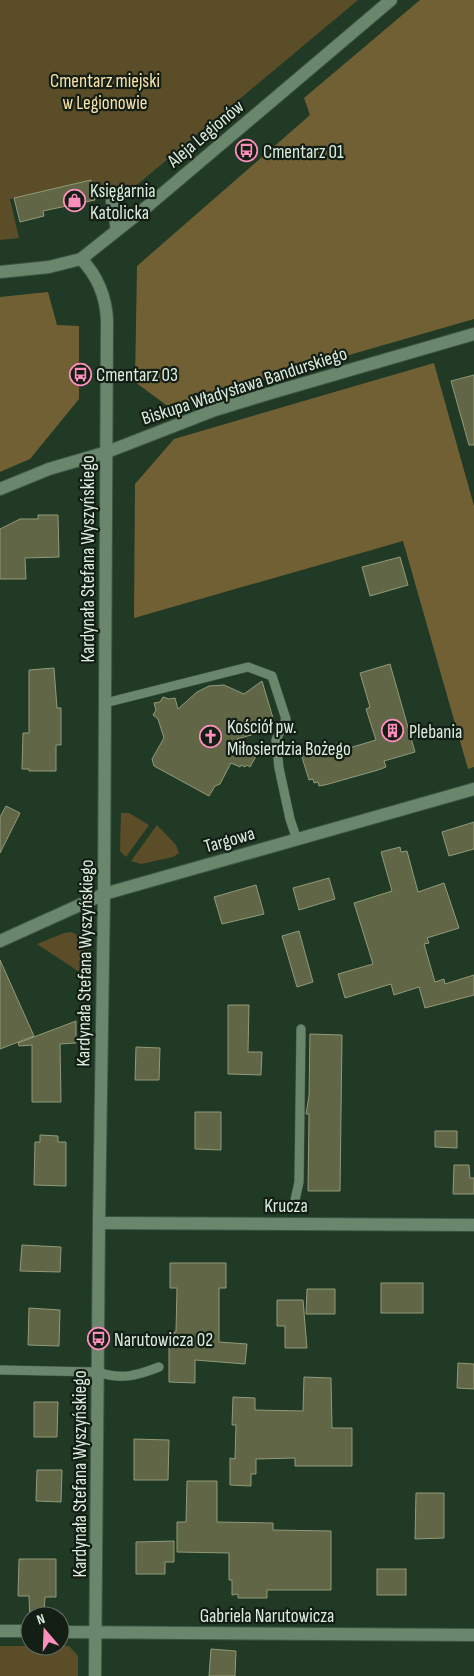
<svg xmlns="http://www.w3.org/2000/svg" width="474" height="1676" font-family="'Sofia Sans Condensed',sans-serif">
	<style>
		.green { fill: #5c4d29 }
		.forest { fill: #726035 }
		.building { fill: #606646; stroke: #929a78 }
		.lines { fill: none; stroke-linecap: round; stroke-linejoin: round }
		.lane-casing { stroke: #3e5643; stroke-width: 10 }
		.street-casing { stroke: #3e5643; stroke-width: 14 }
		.secondary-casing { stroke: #3e5643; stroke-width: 14 }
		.lane { stroke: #6a876e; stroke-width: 9 }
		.street { stroke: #6a876e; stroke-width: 12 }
		.secondary { stroke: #6a876e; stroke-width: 12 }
		.labels { text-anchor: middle; stroke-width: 4.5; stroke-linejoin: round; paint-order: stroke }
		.park-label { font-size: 19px; fill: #fae2ab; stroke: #131e14 }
		.street-label { font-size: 19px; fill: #dcecde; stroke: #131e14 }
		.poi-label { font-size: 19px; fill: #dcecde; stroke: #131e14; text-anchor: start }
	</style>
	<rect width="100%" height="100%" fill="#203a25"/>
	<g class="green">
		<path d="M0 0H358L132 189 95 198 91 180 10 199 19 238 0 240Z"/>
		<path d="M121 813H129L149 825 126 857 120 851Z"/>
		<path d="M157 825 176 845 179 853 173 857 141 864 131 861Z"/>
		<path d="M71 932C88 937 84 961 84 975L37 944 64 933Z"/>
		<path d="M0 1646H69L78 1656V1676H0Z"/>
	</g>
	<g class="forest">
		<path d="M420 0H474V319L169 407 135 382 137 266 310 115 304 98Z"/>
		<path d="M48 292 57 325 79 326V399L30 459 0 472V297Z"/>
		<path d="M434 363 474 506V767L468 769 403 541 134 618 135 484 174 439Z"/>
	</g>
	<g class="building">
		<path d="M91 180 95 200 43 211 44 216 20 222 14 198Z"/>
		<path d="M474 375V445H469L451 381Z"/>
		<path d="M38 515H58L59 557 25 558 26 579H0V529L20 519H38Z"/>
		<path d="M400 557 408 585 370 596 362 567Z"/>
		<path d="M390 664 415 752 384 761 386 767 378 770 325 785 319 786 318 782 314 783 313 779 309 780 301 754 337 744 339 751 376 740 366 709 370 707 360 673Z"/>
		<path d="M54 668 57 708H61V745H56V771H29V769H22L23 733H29V670Z"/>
		<path d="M262 681 273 718 271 719V727L269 728V730L237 739 259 751 250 767 247 765 245 767 241 765 240 767 231 763 220 784 215 786 209 796 154 766 152 759 164 738 158 719 153 715 156 710 154 703 160 702 163 697 169 699 175 698 178 709 197 692 209 686 224 685 244 694Z"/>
		<path d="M6 806 20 813 0 853V817Z"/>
		<path d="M474 822V849L449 856 442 832Z"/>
		<path d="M400 847 401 852 407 851 418 892 444 883 459 928 427 938 429 943 424 944 435 982 444 979 445 984 474 975V995L425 1008 419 987 394 995 391 984 345 998 338 974 373 964 354 903 392 891 381 852Z"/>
		<path d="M329 878 335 899 299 910 293 888Z"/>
		<path d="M256 885 264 914 222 924 214 897Z"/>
		<path d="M299 931 313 982 297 987 282 936Z"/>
		<path d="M0 960 34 1036 0 1049Z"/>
		<path d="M228 1005H249L248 1052H262L261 1075 228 1074Z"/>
		<path d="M76 1021V1043L60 1044 61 1102H32V1045L19 1046 18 1043Z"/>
		<path d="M310 1034 342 1035 340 1191H308L309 1114H306L309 1096Z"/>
		<path d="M136 1047 160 1048 159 1080H135Z"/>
		<path d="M195 1112H221V1150L195 1149Z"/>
		<path d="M435 1131H457V1148L435 1147Z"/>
		<path d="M40 1135 58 1136V1142H66V1186L34 1185 35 1142H40Z"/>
		<path d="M454 1165H469L470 1178H474V1194H453Z"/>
		<path d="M22 1245 61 1247 60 1272 20 1271Z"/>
		<path d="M170 1263H226V1288H219V1342L247 1344 245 1364 195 1360V1383L169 1382V1344H174V1332H176L177 1288H170Z"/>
		<rect x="381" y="1283" width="42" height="30"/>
		<path d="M307 1289H335V1314H306Z"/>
		<path d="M277 1300H303L307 1348H285V1326H277Z"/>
		<path d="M29 1308 60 1310 59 1346 28 1345Z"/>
		<path d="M458 1363 474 1364V1389L457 1388Z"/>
		<path d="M304 1377 331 1378 332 1428H352V1466H295V1458L256 1459V1474H251V1486L230 1485V1458L235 1459 236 1425H232L233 1397 255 1398V1410L303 1411Z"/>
		<path d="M34 1402H58L57 1437H34Z"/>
		<path d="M134 1439 169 1440 168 1480H134Z"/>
		<path d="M37 1470H62L61 1502 36 1501Z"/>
		<path d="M187 1481H217V1522L273 1523V1530L331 1531V1590H267V1598H238V1594L232 1595V1580H229V1553L177 1552V1522H186Z"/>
		<path d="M416 1493H444V1538L415 1539Z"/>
		<path d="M174 1541V1562H165V1574H136V1542Z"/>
		<path d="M19 1559H56V1597H45L44 1616H30V1623L29 1596H18Z"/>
		<rect x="377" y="1569" width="29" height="26"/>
		<path d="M211 1649 236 1651 235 1676H209Z"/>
	</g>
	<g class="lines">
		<defs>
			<g id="lane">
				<path d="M105 703 248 667 272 676 286 719 276 740 279 768 290 819 297 840"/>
				<path d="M295 1200 299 1182 301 1029"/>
				<path d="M0 1370 98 1372C121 1380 136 1376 159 1367"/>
			</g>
			<g id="street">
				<path d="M112 201 117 230"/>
				<path d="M81 259C97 275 106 297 107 320L104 894 99 1223 95 1676"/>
				<path d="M0 489 49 469 107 452 215 410 274 392 474 334"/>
				<path d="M0 941 104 894 474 789"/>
				<path d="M99 1223 474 1225"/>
				<path d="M0 1631H30"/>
				<path d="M60 1632 474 1635"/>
			</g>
			<path id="secondary" d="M0 272 49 267 81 259 149 205 391 0"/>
		</defs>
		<use href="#lane" class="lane-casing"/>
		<use href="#street" class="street-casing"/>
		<use href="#secondary" class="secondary-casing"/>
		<use href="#lane" class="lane"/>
		<use href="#street" class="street"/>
		<use href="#secondary" class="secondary"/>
	</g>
	<defs>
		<symbol id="bus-ring" viewBox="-11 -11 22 22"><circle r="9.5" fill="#131e14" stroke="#fe8ebc" stroke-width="1.5"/><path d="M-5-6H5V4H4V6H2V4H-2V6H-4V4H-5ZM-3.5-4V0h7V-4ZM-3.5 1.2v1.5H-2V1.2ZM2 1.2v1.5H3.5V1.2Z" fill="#fe8ebc"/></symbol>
		<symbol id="shop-ring" viewBox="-11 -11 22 22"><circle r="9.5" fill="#131e14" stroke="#fe8ebc" stroke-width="1.5"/><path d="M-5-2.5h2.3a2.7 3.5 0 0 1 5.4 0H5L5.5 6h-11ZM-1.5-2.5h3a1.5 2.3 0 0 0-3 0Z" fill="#fe8ebc"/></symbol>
		<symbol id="building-ring" viewBox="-11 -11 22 22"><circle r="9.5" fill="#131e14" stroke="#fe8ebc" stroke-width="1.5"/><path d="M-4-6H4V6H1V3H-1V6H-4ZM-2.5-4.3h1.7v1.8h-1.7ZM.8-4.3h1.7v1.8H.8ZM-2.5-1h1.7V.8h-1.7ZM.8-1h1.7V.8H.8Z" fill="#fe8ebc"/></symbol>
		<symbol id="church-ring" viewBox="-11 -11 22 22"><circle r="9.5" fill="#131e14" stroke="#fe8ebc" stroke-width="1.5"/><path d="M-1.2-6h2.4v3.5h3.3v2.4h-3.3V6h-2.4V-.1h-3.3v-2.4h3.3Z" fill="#fe8ebc"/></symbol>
	</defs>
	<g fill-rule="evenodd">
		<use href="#bus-ring" x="234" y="138" width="25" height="25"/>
		<use href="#shop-ring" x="62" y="188" width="25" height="25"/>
		<use href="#bus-ring" x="68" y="362" width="25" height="25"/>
		<use href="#building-ring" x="380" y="718" width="25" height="25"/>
		<use href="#church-ring" x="198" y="724" width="25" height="25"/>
		<use href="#bus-ring" x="86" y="1326" width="25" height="25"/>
	</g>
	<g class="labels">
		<g class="park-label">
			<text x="105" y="87">Cmentarz miejski<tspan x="105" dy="22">w Legionowie</tspan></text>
		</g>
		<g class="street-label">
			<text transform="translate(205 133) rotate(-40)" y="7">Aleja Legionów</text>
			<text transform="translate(244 385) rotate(-18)" y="7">Biskupa Władysława Bandurskiego</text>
			<text transform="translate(87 559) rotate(-90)" y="7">Kardynała Stefana Wyszyńskiego</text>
			<text transform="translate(229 839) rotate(-16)" y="7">Targowa</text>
			<text transform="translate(84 963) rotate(-89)" y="7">Kardynała Stefana Wyszyńskiego</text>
			<text x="286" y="1212">Krucza</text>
			<text transform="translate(79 1474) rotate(-90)" y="7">Kardynała Stefana Wyszyńskiego</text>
			<text x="267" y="1622">Gabriela Narutowicza</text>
		</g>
		<g class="poi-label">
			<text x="263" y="158">Cmentarz 01</text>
			<text x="90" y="197">Księgarnia<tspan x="90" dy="22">Katolicka</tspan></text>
			<text x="96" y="381">Cmentarz 03</text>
			<text x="227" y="733">Kościół pw.<tspan x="227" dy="22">Miłosierdzia Bożego</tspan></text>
			<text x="409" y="738">Plebania</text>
			<text x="114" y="1346">Narutowicza 02</text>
		</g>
	</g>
	<g transform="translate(45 1631) rotate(341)"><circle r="24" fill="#131e14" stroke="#637065"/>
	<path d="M0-4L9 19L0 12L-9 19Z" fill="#fe8ebc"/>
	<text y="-8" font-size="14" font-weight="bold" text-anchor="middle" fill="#dcecde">N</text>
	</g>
</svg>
